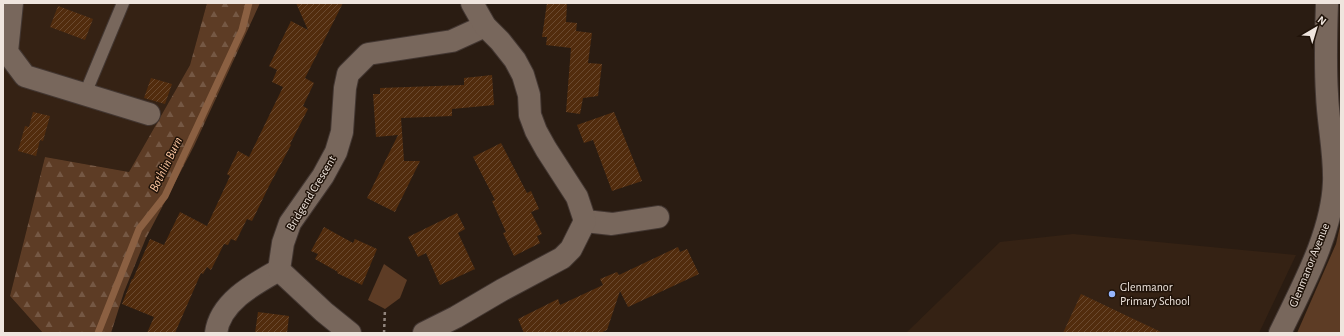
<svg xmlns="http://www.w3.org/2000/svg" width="1344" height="336" font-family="'Alegreya Sans',sans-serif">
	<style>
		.built { fill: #352214 }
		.green { fill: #5d3c25 }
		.forest { fill: url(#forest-firs) }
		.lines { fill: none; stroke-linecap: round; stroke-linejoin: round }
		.stream { stroke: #8b6042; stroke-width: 7 }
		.building { fill: url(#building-hatch) }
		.service-casing { stroke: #433732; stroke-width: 14 }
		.minor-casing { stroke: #433732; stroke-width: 24 }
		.path { stroke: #91857d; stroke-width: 2.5; stroke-dasharray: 3 3; stroke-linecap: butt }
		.service { stroke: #78675c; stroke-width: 12 }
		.minor { stroke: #78675c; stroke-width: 22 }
		.poi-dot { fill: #96b6fd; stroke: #201309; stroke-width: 1.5 }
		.labels { text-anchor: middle; stroke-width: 3; stroke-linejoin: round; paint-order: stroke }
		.street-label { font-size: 12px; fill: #efe5de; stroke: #201309 }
		.poi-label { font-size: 12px; fill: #efe5de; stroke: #201309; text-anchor: start }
		.water-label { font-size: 13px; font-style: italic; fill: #fec7a1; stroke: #201309 }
	</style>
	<defs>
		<pattern id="forest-firs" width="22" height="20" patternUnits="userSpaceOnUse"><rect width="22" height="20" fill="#5d3c25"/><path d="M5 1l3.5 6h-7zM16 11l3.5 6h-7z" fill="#755844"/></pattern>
		<pattern id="building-hatch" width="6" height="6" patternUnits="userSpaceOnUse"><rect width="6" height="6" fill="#522c0d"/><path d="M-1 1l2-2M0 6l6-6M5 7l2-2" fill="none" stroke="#6b4a30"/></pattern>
	</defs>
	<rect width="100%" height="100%" fill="#2a1c12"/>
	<g class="built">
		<path d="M3 3H207L190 65 129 172 45 157 10 296 43 333H3Z"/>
		<path d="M1073 234 1296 255 1259 333H906L1000 242Z"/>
	</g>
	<g class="green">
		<path d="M1341 222V333H1297L1336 244Z"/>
		<path d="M384 264 407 280 400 298 385 309 368 300Z"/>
	</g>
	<path class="forest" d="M207 3H260L194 146 146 238 124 292 111 333H43L10 296 45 157 129 172 190 65Z"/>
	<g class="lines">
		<path class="stream" d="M98 333 139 229 165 196 242 30 249 3"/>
	</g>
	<g class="building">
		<path d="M296 3H343L305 78 314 83 303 106 308 109 290 144 291 145 269 186 252 221 247 219 236 241 231 239 228 245 224 244 211 270 207 267 203 274 201 273 175 333H147L154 317 122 304 132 279H133L150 239 164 245 180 212 207 226 230 176 227 174 238 151 249 157 283 87 272 82 277 70 269 66 291 21 308 30Z"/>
		<path d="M547 3H567L566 22 577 23 576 31 592 33 588 63 602 64 598 96 583 98 580 114 566 112 571 48 546 45 547 37H542Z"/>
		<path d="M58 6 93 19 85 40 50 27Z"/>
		<path d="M492 75 494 105 452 109V116L401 118 404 161H420L395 212 367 198 398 135 376 137 373 94H380V88L464 85V78Z"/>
		<path d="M151 78 172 84 165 104 144 98Z"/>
		<path d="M33 112 50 116 43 141 40 140 36 156 18 151 25 126 29 127Z"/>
		<path d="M614 112 642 181 612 191 593 140 584 143 577 125Z"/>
		<path d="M501 143 527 193 531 191 539 209 531 212 542 234 537 236 540 243 514 256 503 233 506 232 492 201 495 200 473 157Z"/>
		<path d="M457 213 465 229 458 233 475 269 440 285 426 253 418 257 408 237Z"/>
		<path d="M324 227 353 243 355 239 377 249 362 285 337 273 338 272 315 259 318 254 311 251Z"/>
		<path d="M678 247 680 252 687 249 699 274 628 307 620 291 607 330 600 333H524L518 319 558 299 560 305 603 285 600 279 617 272 619 275Z"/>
		<path d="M1081 294 1163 333H1063Z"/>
		<path d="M258 312 289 316 287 333H255Z"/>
	</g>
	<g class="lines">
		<defs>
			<path id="service" d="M85 94 123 3"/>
			<g id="minor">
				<path d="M12 3 7 52 25 76 149 114"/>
				<path d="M585 221 612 224 658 217"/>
				<path d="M216 333C220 302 254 284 279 270"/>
				<path d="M350 333 324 312 279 270 283 243 290 223 323 176 336 152 342 132 345 88 348 74 368 54 452 41 485 26"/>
				<path d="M424 333 456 317 502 290 562 258 571 249 585 221 577 197 546 149 536 131 530 115 529 95 523 75 515 60 500 41 485 26 472 3"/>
				<path d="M1280 333C1302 287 1332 234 1334 182 1335 153 1328 123 1327 94 1325 64 1326 33 1327 3"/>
			</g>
		</defs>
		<use href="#service" class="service-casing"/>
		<use href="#minor" class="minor-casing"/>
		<path class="path" d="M384 333 385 309"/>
		<use href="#service" class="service"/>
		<use href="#minor" class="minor"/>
	</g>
	<circle class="poi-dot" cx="1112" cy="294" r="4"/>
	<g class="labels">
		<g class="street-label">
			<text transform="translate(311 193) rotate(-59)" y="4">Bridgend Crescent</text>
			<text transform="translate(1309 265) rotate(-68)" y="4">Glenmanor Avenue</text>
		</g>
		<g class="poi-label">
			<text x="1120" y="291">Glenmanor<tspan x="1120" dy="14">Primary School</tspan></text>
		</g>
		<g class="water-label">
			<text transform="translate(165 164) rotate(-64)" y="5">Bothlin Burn</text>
		</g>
	</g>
	<rect width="1344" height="336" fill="none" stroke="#efe5de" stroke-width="8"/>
	<g transform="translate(1316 28) rotate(38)" stroke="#201309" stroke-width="3" paint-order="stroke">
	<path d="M0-3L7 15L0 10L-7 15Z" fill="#efe5de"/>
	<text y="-6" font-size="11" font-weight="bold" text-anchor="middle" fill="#efe5de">N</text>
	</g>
</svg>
